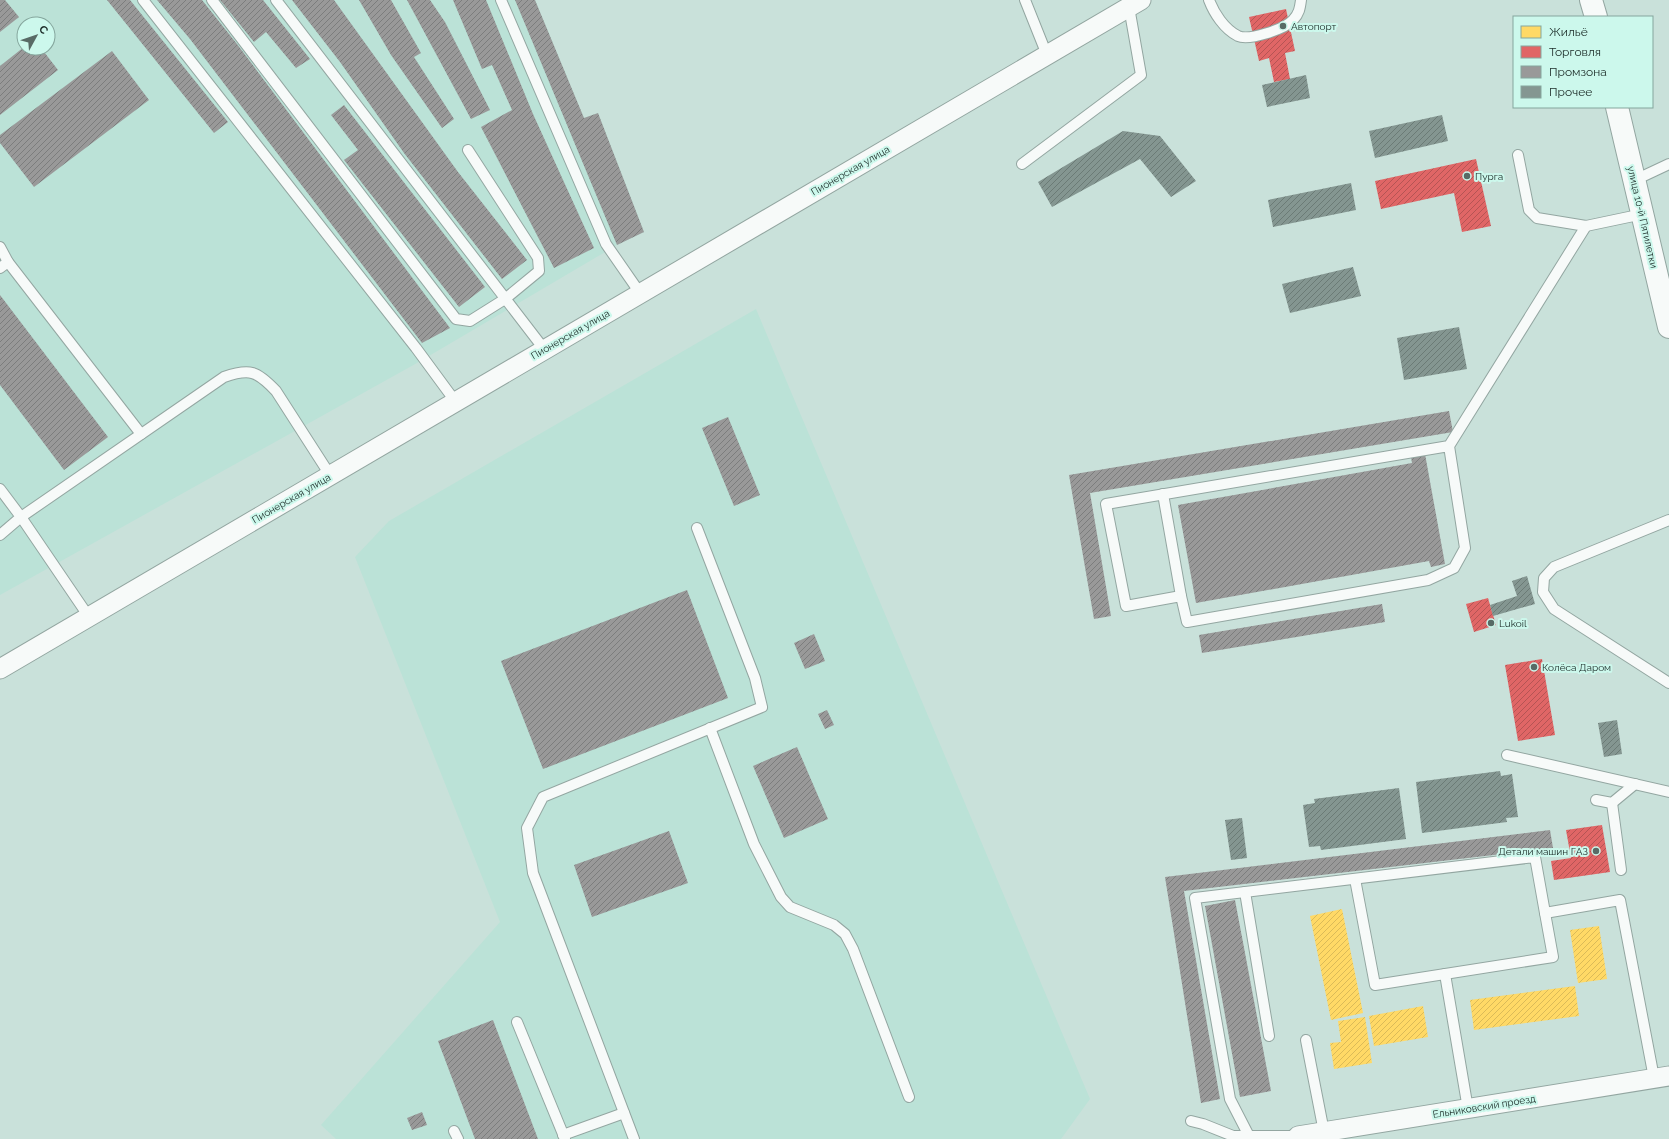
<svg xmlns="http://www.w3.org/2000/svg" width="1669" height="1139" font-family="Raleway,sans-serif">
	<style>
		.built { fill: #bbe2d7; fill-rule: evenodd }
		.homes { fill: url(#homes-hatch) }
		.shops { fill: url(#shops-hatch) }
		.industry { fill: url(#industry-hatch) }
		.building { fill: url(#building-hatch) }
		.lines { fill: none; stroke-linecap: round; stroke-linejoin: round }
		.service-casing { stroke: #93a6a1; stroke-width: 12 }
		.minor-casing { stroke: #93a6a1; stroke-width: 21 }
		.secondary-casing { stroke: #93a6a1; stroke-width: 24 }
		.service { stroke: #f7faf9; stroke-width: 10 }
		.minor { stroke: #f7faf9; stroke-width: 19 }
		.secondary { stroke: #f7faf9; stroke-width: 22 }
		.poi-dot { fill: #586b66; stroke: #ccf8ec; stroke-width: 1.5 }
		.labels { text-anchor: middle; stroke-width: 4; stroke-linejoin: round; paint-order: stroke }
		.poi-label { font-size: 10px; fill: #1b2b27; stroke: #ccf8ec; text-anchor: start }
		.street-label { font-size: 10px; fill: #1b2b27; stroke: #ccf8ec }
	</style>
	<defs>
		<pattern id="homes-hatch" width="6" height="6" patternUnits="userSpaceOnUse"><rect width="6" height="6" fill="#ffd966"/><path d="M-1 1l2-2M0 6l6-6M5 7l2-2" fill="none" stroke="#daba58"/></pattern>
		<pattern id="shops-hatch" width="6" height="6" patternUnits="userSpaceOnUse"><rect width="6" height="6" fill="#e06666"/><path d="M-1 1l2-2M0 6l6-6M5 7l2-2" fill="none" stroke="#b55454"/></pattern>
		<pattern id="industry-hatch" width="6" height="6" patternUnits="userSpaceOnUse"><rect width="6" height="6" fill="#999"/><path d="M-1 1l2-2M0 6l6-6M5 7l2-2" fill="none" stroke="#7c7d7d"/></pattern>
		<pattern id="building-hatch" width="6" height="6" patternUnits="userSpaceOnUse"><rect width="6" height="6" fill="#849691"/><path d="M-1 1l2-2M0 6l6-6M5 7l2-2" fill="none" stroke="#6b7b76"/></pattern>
	</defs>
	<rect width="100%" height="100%" fill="#c9e1da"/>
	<g class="built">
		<path d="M0 0H535L584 118 598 113 644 232 617 245 417 363 0 595ZM24 24H48V48H24Z"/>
		<path d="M756 309 1090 1099 1061 1139H336L321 1125 500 922 355 557 389 521Z"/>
	</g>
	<g class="homes">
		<path d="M1342 909 1363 1013 1331 1020 1310 916Z"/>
		<path d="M1599 926 1607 979 1578 983 1570 930Z"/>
		<path d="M1575 986 1579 1016 1474 1030 1470 1000Z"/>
		<path d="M1423 1006 1428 1037 1374 1046 1369 1016Z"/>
		<path d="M1365 1017 1372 1063 1334 1069 1330 1043 1341 1042 1338 1021Z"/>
	</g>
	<g class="shops">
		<path d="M1286 9 1295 51 1285 53 1290 79 1274 82 1269 58 1259 61 1249 17Z"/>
		<path d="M1476 159 1491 226 1462 232 1454 193 1381 209 1375 181Z"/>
		<path d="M1488 598 1496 625 1474 632 1466 604Z"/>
		<path d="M1542 659 1555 735 1518 741 1505 665Z"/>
		<path d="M1602 825 1610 872 1554 880 1551 861 1571 858 1566 830Z"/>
	</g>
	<g class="industry">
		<path d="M0 0H5L19 17 0 32Z"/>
		<path d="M107 0H130L228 122 214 133Z"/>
		<path d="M157 0H202L237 44 450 328 422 343 190 39Z"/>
		<path d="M220 0H263L310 59 296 68 266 32 254 42Z"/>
		<path d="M292 0H334L458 172 527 260 502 279 404 153 340 62Z"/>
		<path d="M359 0H391L421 53 414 57 454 119 442 128 391 55Z"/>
		<path d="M407 0H430L445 22 490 110 471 119Z"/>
		<path d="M453 0H486L533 114 594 248 554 268 481 127 512 110 492 65 482 69Z"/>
		<path d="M515 0H535L584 118 598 113 644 232 617 245Z"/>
		<path d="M24 47 41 48 58 70 0 115V66Z"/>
		<path d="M112 51 149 100 34 187 0 143V135Z"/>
		<path d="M344 105 485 287 459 307 344 160 358 150 331 115Z"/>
		<path d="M0 295 108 437 64 470 0 385Z"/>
		<path d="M1449 411 1453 432 1090 493 1111 616 1094 619 1069 475Z"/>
		<path d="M728 417 760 495 734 506 702 428Z"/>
		<path d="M1425 454 1445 564 1431 567 1429 561 1196 603 1178 505 1412 463 1411 457Z"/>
		<path d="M687 590 728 698 543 769 501 661Z"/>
		<path d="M1382 604 1385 622 1202 653 1199 635Z"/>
		<path d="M814 634 825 661 805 669 794 643Z"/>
		<path d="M827 710 834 725 825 729 818 714Z"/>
		<path d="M797 747 828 819 784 838 753 766Z"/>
		<path d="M1550 830 1553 848 1184 891 1220 1099 1201 1103 1165 877Z"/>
		<path d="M669 831 688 883 592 917 574 865Z"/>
		<path d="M1235 900 1271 1091 1240 1097 1205 906Z"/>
		<path d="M493 1020 538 1139H475L438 1041Z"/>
		<path d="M422 1112 427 1125 412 1130 407 1118Z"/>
	</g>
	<g class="building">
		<path d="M1306 75 1310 98 1267 107 1262 85Z"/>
		<path d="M1442 115 1448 141 1375 158 1369 131Z"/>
		<path d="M1123 131 1160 136 1196 181 1171 197 1140 159 1052 207 1038 182Z"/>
		<path d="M1351 183 1356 210 1273 227 1268 200Z"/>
		<path d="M1353 267 1361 296 1290 313 1282 284Z"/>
		<path d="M1459 327 1467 369 1404 380 1397 338Z"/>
		<path d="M1527 576 1535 604 1493 616 1490 605 1517 596 1512 581Z"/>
		<path d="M1617 720 1622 754 1604 757 1598 723Z"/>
		<path d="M1500 771 1501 776 1512 774 1518 817 1506 818 1507 822 1422 833 1416 782Z"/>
		<path d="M1399 788 1406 839 1321 850 1320 846 1309 847 1303 805 1315 803 1314 799Z"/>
		<path d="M1242 818 1247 858 1231 860 1225 820Z"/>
	</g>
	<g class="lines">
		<defs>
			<g id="service">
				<path d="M143 0 416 348 455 401"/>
				<path d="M212 0 456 319 470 321 505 299 539 271 538 258 468 150"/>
				<path d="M276 0 544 349"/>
				<path d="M501 0 606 244 640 293"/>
				<path d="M1025 0 1047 55"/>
				<path d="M1209 0C1214 13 1224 29 1238 36 1249 41 1285 29 1293 20 1299 14 1300 8 1301 0"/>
				<path d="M1518 155 1529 210 1537 218 1586 226 1643 214"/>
				<path d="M1022 164 1141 75 1129 7"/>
				<path d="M1635 180 1669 164"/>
				<path d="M0 247 8 262"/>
				<path d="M0 268 8 262 141 434"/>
				<path d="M1449 446 1106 504 1126 606 1181 596 1187 622 1428 580 1454 568 1465 548 1449 446 1586 226"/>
				<path d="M0 489 21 517 0 535"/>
				<path d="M1163 494 1181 596"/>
				<path d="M1669 520 1554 567 1544 578 1543 592 1554 609 1669 683"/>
				<path d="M89 617 21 517 224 377C250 368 257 371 276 391L330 475"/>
				<path d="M710 728 754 844 781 897 790 907 834 925 845 934 853 949 909 1097"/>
				<path d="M1507 755 1669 792"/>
				<path d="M1596 800 1612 803 1635 784"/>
				<path d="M1612 803 1621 870"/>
				<path d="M1355 879 1375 985 1553 957 1545 913"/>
				<path d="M1245 892 1269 1036"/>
				<path d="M1445 974 1468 1109"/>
				<path d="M517 1022 565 1139"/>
				<path d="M1306 1040 1324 1132"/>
				<path d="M1191 1121 1203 1124 1233 1136H1298"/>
				<path d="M454 1131 458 1139"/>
				<path d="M563 1135 624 1113"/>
				<path d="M1249 1136 1230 1099 1195 898 1535 857 1545 913 1620 900 1654 1078"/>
				<path d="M634 1139 533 873 527 828 543 797 762 707 755 678 697 528"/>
			</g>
			<g id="minor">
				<path d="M0 669 1141 0"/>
				<path d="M1298 1136 1669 1076"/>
			</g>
			<g id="secondary">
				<path d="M1591 0 1596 17"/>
				<path d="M1617 107 1669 327"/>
			</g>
		</defs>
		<use href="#service" class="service-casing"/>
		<use href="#minor" class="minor-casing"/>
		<use href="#secondary" class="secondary-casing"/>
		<use href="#service" class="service"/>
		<use href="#minor" class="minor"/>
		<use href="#secondary" class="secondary"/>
	</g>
	<g class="poi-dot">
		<circle cx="1283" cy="26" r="4"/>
		<circle cx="1467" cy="176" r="4"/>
		<circle cx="1491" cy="623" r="4"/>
		<circle cx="1534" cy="667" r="4"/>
		<circle cx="1596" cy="851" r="4"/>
	</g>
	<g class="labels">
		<g class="poi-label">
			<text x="1291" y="30">Автопорт</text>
			<text x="1475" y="180">Пурга</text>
			<text x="1499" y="627">Lukoil</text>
			<text x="1542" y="671">Колёса Даром</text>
			<text x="1588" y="855" text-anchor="end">Детали машин ГАЗ</text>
		</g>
		<g class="street-label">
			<text transform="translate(850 170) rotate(-30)" y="4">Пионерская улица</text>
			<text transform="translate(1643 217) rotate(77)" y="4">улица 10-й Пятилетки</text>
			<text transform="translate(570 334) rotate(-30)" y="4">Пионерская улица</text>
			<text transform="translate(291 498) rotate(-30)" y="4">Пионерская улица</text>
			<text transform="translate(1484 1106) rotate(-9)" y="4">Ельниковский проезд</text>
		</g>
	</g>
	<rect x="1513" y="16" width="140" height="92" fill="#ccf8ec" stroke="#85a69d"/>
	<rect x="1521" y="26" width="20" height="12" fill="#ffd966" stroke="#85a69d"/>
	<text x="1549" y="36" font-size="12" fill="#1b2b27">Жильё</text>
	<rect x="1521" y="46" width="20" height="12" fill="#e06666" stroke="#85a69d"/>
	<text x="1549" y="56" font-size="12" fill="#1b2b27">Торговля</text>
	<rect x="1521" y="66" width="20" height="12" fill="#999999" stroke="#85a69d"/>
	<text x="1549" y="76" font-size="12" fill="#1b2b27">Промзона</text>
	<rect x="1521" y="86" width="20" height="12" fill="#849691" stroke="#85a69d"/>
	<text x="1549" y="96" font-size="12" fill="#1b2b27">Прочее</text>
	<g transform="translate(36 36) rotate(50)"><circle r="19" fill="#ccf8ec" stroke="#85a69d"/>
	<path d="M0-3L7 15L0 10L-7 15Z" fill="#586b66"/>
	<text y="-6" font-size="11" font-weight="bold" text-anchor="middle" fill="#1b2b27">С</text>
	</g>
</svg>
